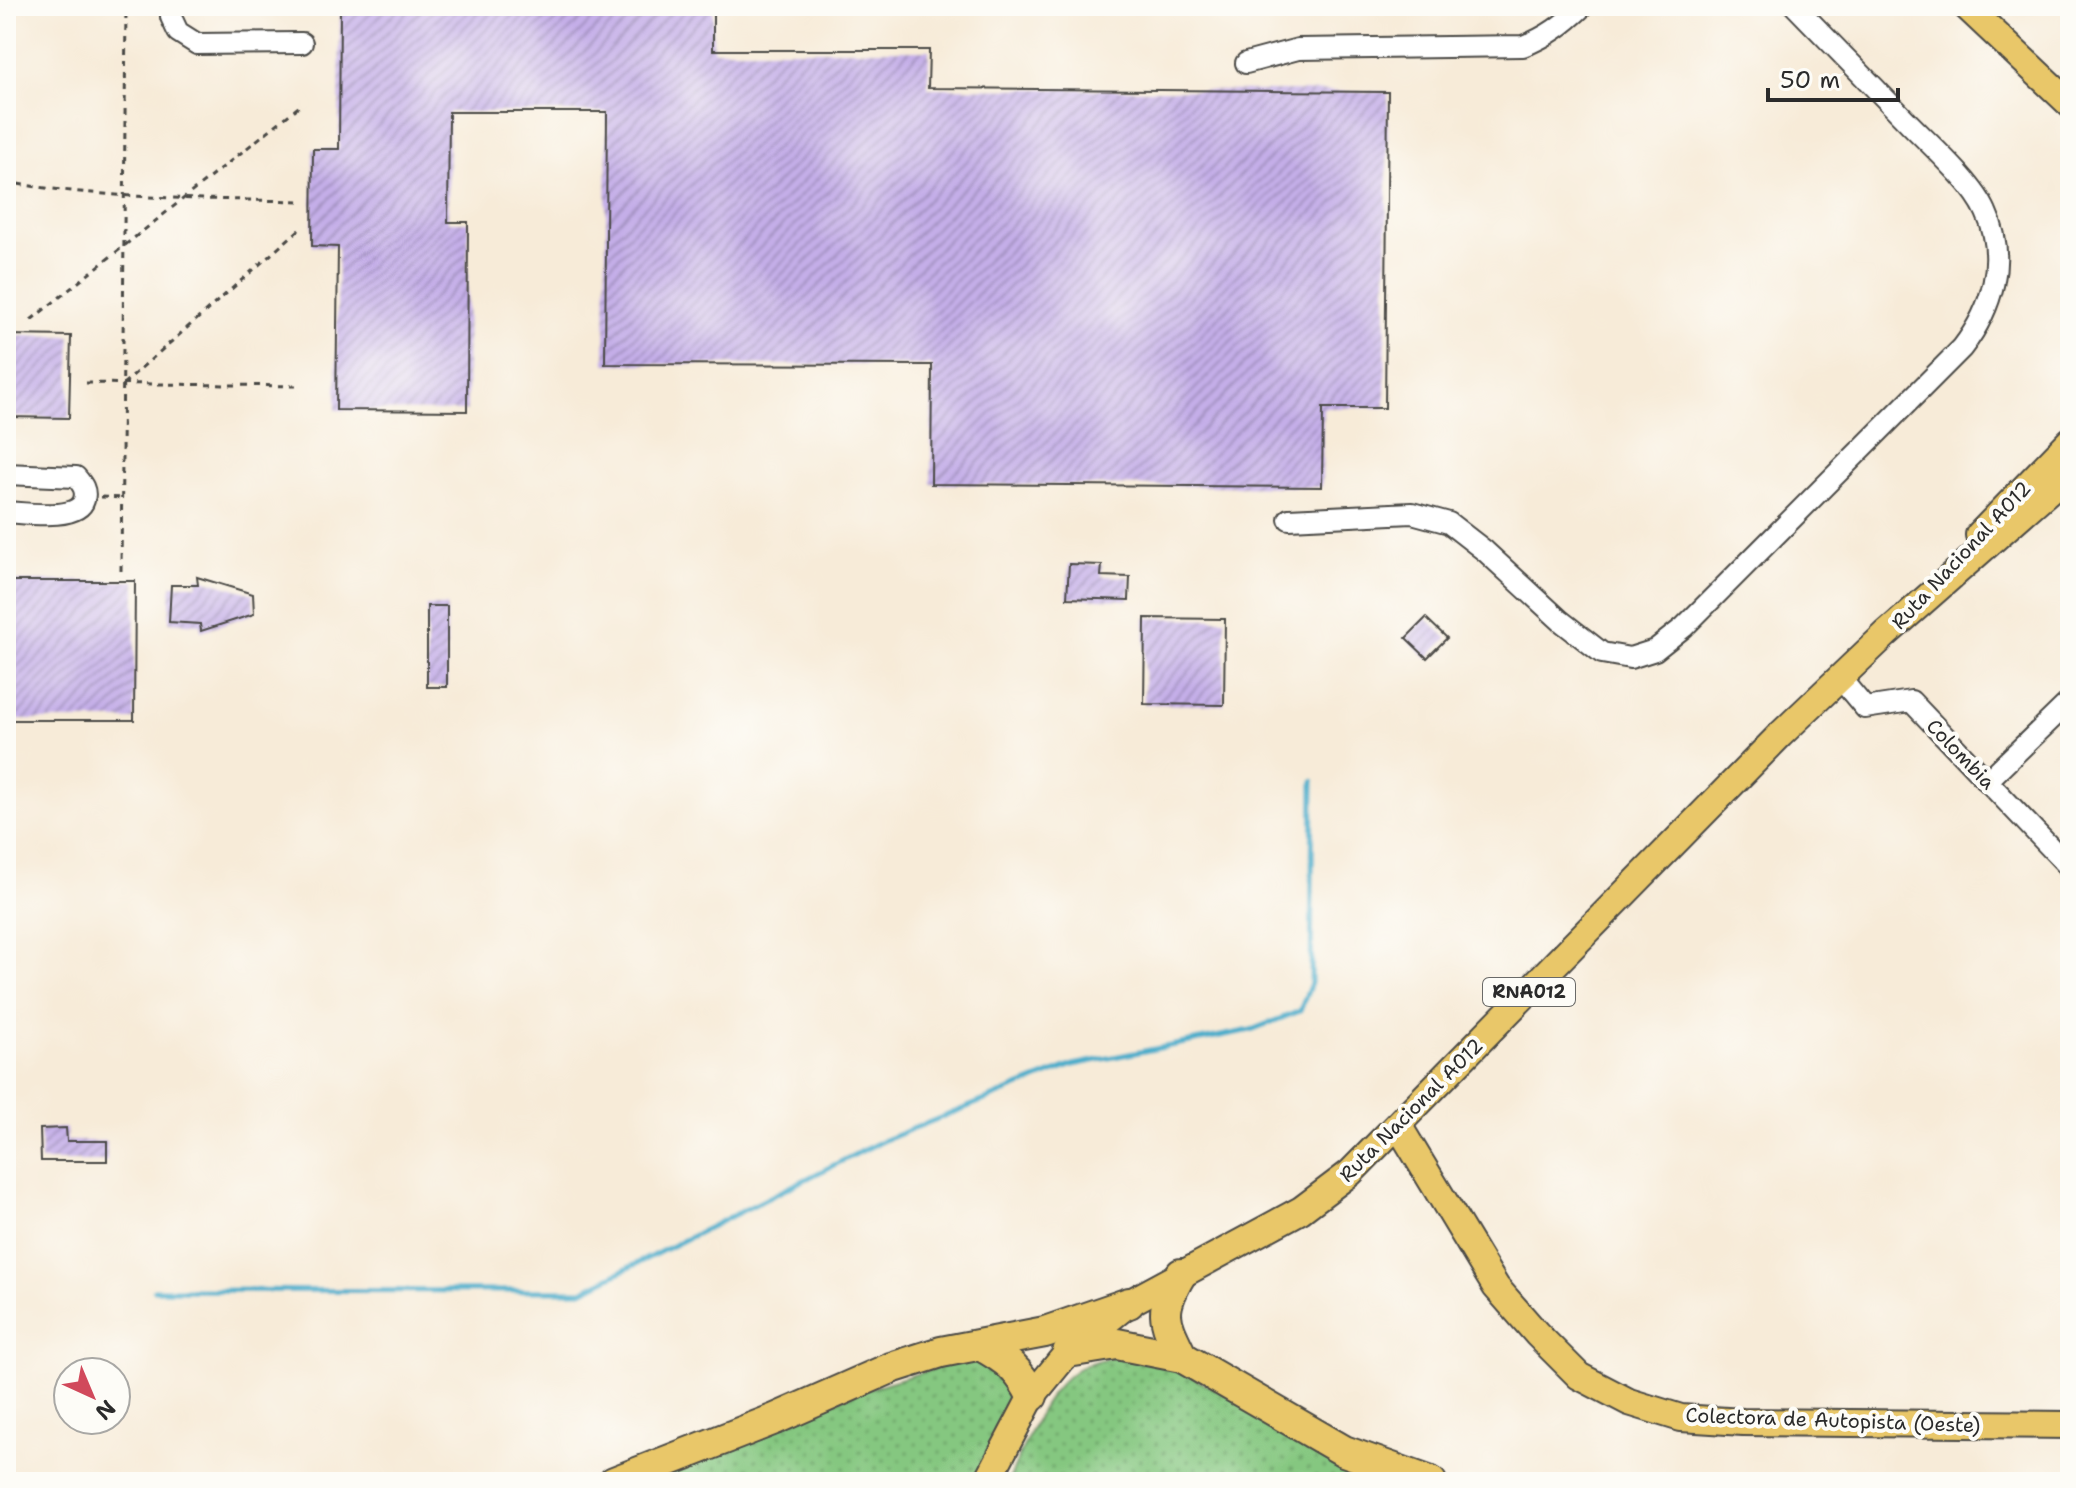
<svg xmlns="http://www.w3.org/2000/svg" width="2076" height="1488" font-family="'Shantell Sans',sans-serif">
	<style>
		.grass { fill: url(#grass-dots); stroke: #587956; stroke-width: 2 }
		.lines { fill: none; stroke-linecap: round; stroke-linejoin: round }
		.stream { stroke: #4cadcb; stroke-width: 5 }
		.building { fill: url(#building-hatch) }
		.minor-casing { stroke: #4a4845; stroke-width: 24 }
		.major-casing { stroke: #4a4845; stroke-width: 30 }
		.highway-casing { stroke: #4a4845; stroke-width: 34 }
		.path { stroke: #4a4845; stroke-width: 3; stroke-dasharray: 6 6; stroke-linecap: butt }
		.minor { stroke: #fff; stroke-width: 20 }
		.major { stroke: #e9c769; stroke-width: 26 }
		.highway { stroke: #e9c769; stroke-width: 30 }
		.labels { text-anchor: middle; stroke-width: 8; stroke-linejoin: round; paint-order: stroke }
		.shield { fill: #fdfcf7; stroke: #6a6a68; stroke-width: 2 }
		.shield-label { font-size: 18px; font-weight: bold; fill: #2b2b2b }
		.street-label { font-size: 20px; fill: #2b2b2b; stroke: #fdfcf7 }
	</style>
	<defs>
		<pattern id="grass-dots" width="8" height="8" patternUnits="userSpaceOnUse" patternTransform="scale(2)"><rect width="8" height="8" fill="#85c780"/><path d="M2 2h.1M6 6h.1" fill="none" stroke="#6da269" stroke-width="1.8" stroke-linecap="round"/></pattern>
		<pattern id="building-hatch" width="6" height="6" patternUnits="userSpaceOnUse" patternTransform="scale(2)"><rect width="6" height="6" fill="#c4aee8"/><path d="M-1 1l2-2M0 6l6-6M5 7l2-2" fill="none" stroke="#9f8ebc"/></pattern>
	</defs>
	<rect width="100%" height="100%" fill="#fdfcf7"/>
	<filter id="ink" filterUnits="userSpaceOnUse"><feTurbulence type="fractalNoise" baseFrequency=".0125" numOctaves="2"/><feDisplacementMap in="SourceGraphic" scale="16" xChannelSelector="R" yChannelSelector="G"/><feConvolveMatrix kernelMatrix="1 2 1 2 8 2 1 2 1" color-interpolation-filters="sRGB"/></filter>
	<filter id="wash" filterUnits="userSpaceOnUse"><feTurbulence type="fractalNoise" baseFrequency=".006" numOctaves="4" result="noise"/><feDisplacementMap in="SourceGraphic" scale="32" xChannelSelector="R" yChannelSelector="G"/><feGaussianBlur stdDeviation="1.8" result="paint"/><feColorMatrix in="noise" values="0 0 0 0 0 0 0 0 0 0 0 0 0 0 0 0 0 1.4 0 .05"/><feComposite in="paint" operator="in"/></filter>
	<g filter="url(#wash)">
		<rect width="100%" height="100%" fill="#f7ebd8"/>
		<g class="grass">
			<path d="M1111 1357 1169 1366 1403 1482H1008C1026 1444 1042 1389 1081 1367 1090 1362 1102 1360 1111 1357Z"/>
			<path d="M970 1358 1003 1371 1020 1396 980 1482H641L863 1390Z"/>
		</g>
		<g class="lines">
			<path class="stream" d="M154 1290 582 1291 882 1141 1073 1065 1251 1030 1300 1011 1311 983 1313 781"/>
		</g>
		<g id="blocks">
			<g class="building">
				<path d="M340 6H713V50H929L928 88 1388 92 1385 408H1323L1322 487 931 484 932 365 605 364 607 112H449L448 222H468L467 411 336 410 338 247 312 246 313 149H339Z"/>
				<path d="M6 335 71 336 69 418 6 417Z"/>
				<path d="M1069 564 1102 565 1101 576 1130 577 1129 600 1067 598Z"/>
				<path d="M197 577 253 594 254 614 201 631 200 624 169 622 171 585H198Z"/>
				<path d="M6 581H135L134 720H6Z"/>
				<rect x="427" y="606" width="20" height="81"/>
				<path d="M1145 618 1225 619 1224 705 1144 704Z"/>
				<path d="M1426 618 1447 638 1427 658 1406 638Z"/>
				<path d="M66 1128 67 1141H107V1161H41L40 1129Z"/>
			</g>
		</g>
	</g>
	<g filter="url(#ink)">
		<use href="#blocks" fill-opacity="0" stroke="#4a4845" stroke-width="2"/>
		<g class="lines">
			<defs>
				<g id="minor">
					<path d="M171 6V17L178 32 197 44 302 43"/>
					<path d="M1246 63 1298 49 1523 46C1547 37 1564 24 1583 6"/>
					<path d="M6 474 76 477C82 484 87 490 84 500 78 521 25 513 6 512"/>
					<path d="M1289 519 1412 513 1449 523 1485 551 1561 621 1602 653 1630 658 1655 650 1684 627 1962 348C1992 309 2008 259 1986 212 1973 182 1929 144 1906 120 1869 82 1832 44 1795 6"/>
					<path d="M1840 678 1865 708 1911 701 2070 868"/>
					<path d="M1987 781 2070 701"/>
				</g>
				<g id="major">
					<path d="M1966 6 2070 104"/>
					<path d="M1979 535 2070 441"/>
					<path d="M1398 1125 1496 1287 1537 1334 1579 1376 1629 1402 1681 1418 1743 1422 2070 1425"/>
					<path d="M987 1482 1032 1396 1068 1352 1129 1303 1301 1210 1350 1173 1780 735 1886 634 2070 472"/>
				</g>
				<g id="highway">
					<path d="M1181 1274C1158 1312 1164 1320 1182 1357"/>
					<path d="M980 1345C1007 1360 1019 1369 1032 1396"/>
					<path d="M1068 1352 1117 1344 1182 1357 1344 1451 1431 1482"/>
					<path d="M614 1482 775 1419 891 1368 941 1352 1045 1332 1129 1303"/>
				</g>
			</defs>
			<use href="#minor" class="minor-casing"/>
			<use href="#major" class="major-casing"/>
			<use href="#highway" class="highway-casing"/>
			<g class="path">
				<path d="M6 182C104 199 202 199 301 201"/>
				<path d="M31 320 301 105"/>
				<path d="M86 383 298 386"/>
				<path d="M123 384 300 229"/>
				<path d="M101 497 122 498"/>
				<path d="M121 571 126 6"/>
			</g>
			<use href="#minor" class="minor"/>
			<use href="#major" class="major"/>
			<use href="#highway" class="highway"/>
		</g>
	</g>
	<g class="labels">
		<rect class="shield" x="1483" y="978" width="92" height="28" rx="6"/>
		<g class="shield-label">
			<text x="1529" y="998">RNA012</text>
		</g>
		<g class="street-label">
			<text transform="translate(1961 555) rotate(-47)" y="7">Ruta Nacional A012</text>
			<text transform="translate(1961 754) rotate(46)" y="7">Colombia</text>
			<text transform="translate(1411 1110) rotate(-45)" y="7">Ruta Nacional A012</text>
			<text transform="translate(1833 1420) rotate(2)" y="7">Colectora de Autopista (Oeste)</text>
		</g>
	</g>
	<rect width="2076" height="1488" fill="none" stroke="#fdfcf7" stroke-width="32"/>
	<g transform="translate(92 1396) rotate(136)"><circle r="38" fill="#fdfcf7" stroke="#a9a8a5" stroke-width="2"/>
	<path d="M0-6L14 30L0 20L-14 30Z" fill="#d1495b"/>
	<text y="-12" font-size="22" font-weight="bold" text-anchor="middle" fill="#2b2b2b">N</text>
	</g>
	<path d="M1768 88v12h130v-12" fill="none" stroke="#2b2b2b" stroke-width="4"/>
	<text x="1780" y="88" font-size="24" fill="#2b2b2b" stroke="#fdfcf7" stroke-width="6" paint-order="stroke">50 m</text>
</svg>
